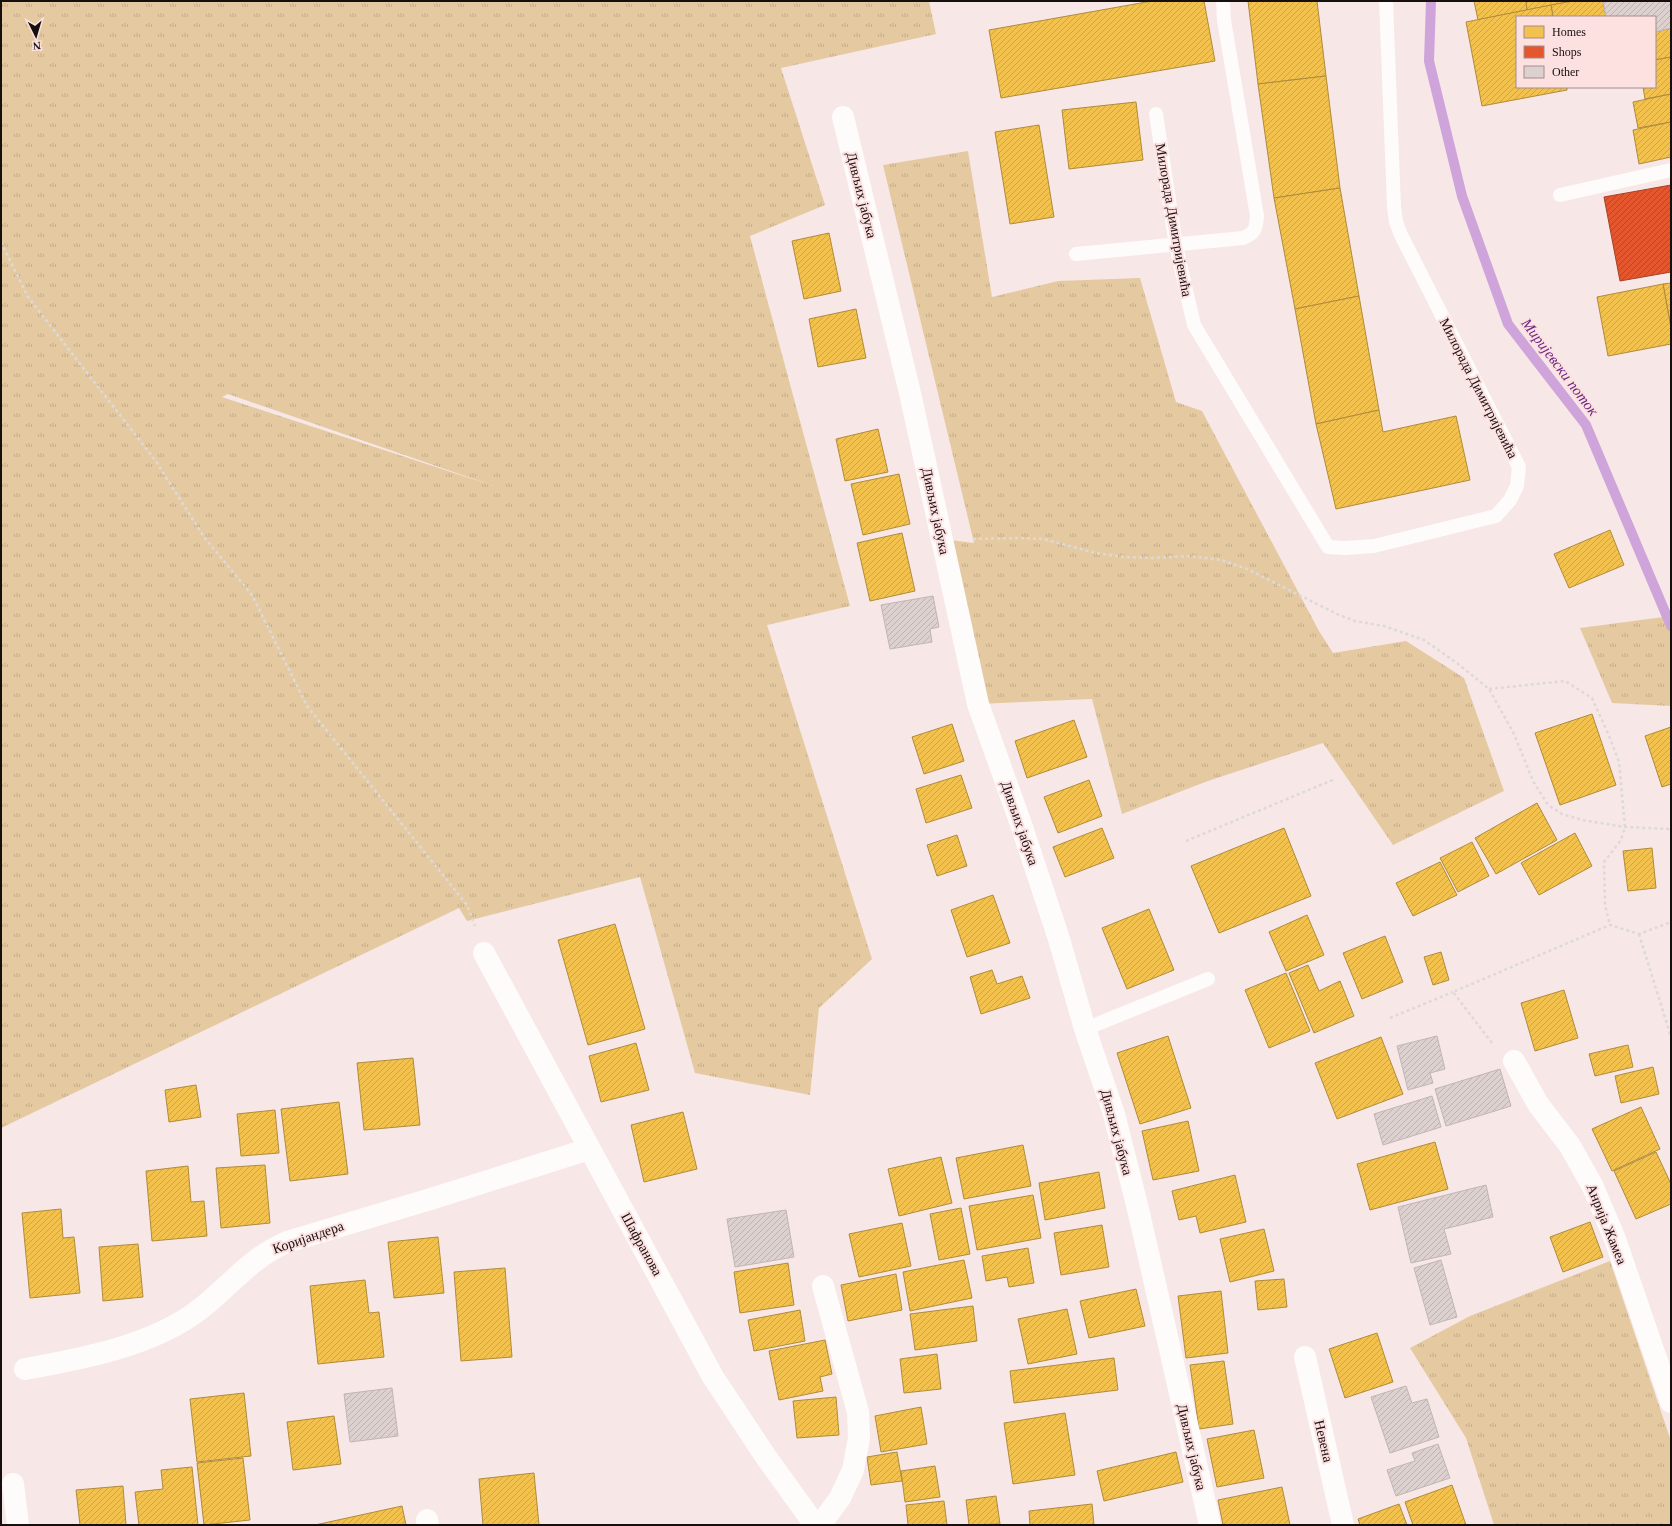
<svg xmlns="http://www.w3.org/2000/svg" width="1672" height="1526" font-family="Georgia,serif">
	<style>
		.grass { fill: url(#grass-tufts); fill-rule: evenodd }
		.homes { fill: url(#homes-hatch); stroke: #b08b3b }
		.shops { fill: url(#shops-hatch); stroke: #a64124 }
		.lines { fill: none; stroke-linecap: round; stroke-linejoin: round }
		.stream { stroke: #cea4db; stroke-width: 10 }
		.building { fill: url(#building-hatch); stroke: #c1b6b4 }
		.path { stroke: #ded9d9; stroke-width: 2.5; stroke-dasharray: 3 3; stroke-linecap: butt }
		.lane { stroke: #fefbfb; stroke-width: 14 }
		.street { stroke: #fefbfb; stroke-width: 22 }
		.labels { text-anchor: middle; stroke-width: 4; stroke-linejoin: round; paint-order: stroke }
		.street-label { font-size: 14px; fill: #170e0e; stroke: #fde1e1 }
		.water-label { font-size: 15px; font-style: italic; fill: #692784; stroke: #fde1e1 }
	</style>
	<defs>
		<pattern id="grass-tufts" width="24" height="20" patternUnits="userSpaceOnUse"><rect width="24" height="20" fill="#e5caa1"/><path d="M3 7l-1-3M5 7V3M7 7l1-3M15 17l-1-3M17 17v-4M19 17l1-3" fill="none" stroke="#c4ac89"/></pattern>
		<pattern id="homes-hatch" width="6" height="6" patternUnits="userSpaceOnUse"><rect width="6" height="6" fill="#f2c14e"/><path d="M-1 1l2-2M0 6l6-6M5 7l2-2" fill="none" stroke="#cfa543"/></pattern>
		<pattern id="shops-hatch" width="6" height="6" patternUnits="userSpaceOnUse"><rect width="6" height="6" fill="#e4572e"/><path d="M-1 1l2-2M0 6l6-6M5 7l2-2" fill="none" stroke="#b84626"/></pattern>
		<pattern id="building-hatch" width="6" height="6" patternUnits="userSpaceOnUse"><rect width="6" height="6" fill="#dcd1ce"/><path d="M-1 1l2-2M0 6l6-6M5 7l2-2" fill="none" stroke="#bcb2b0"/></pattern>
	</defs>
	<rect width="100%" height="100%" fill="#f7e7e7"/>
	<g class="grass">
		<path d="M1 1H929L936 34 781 68 825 205 750 236 850 606 767 625 872 959 819 1008 810 1095 695 1073 640 877 467 921 459 908 1 1128ZM228 394 494 486 222 397Z"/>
		<path d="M968 151 992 297 1058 281 1140 278 1176 402 1202 411 1319 631 1333 653 1406 641 1464 678 1504 791 1393 845 1323 743 1208 781 1122 814 1092 699 978 704 942 539 974 543 883 165Z"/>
		<path d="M1671 616V706L1612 703 1580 628Z"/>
		<path d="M1610 1261 1671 1441V1525H1494L1466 1438 1410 1348 1470 1316Z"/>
	</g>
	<g class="homes">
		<path d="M1152 1H1204L1215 61 1001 98 989 30Z"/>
		<path d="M1248 1H1317L1326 76 1258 84Z"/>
		<path d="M1474 1H1526L1527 10 1478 20Z"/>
		<path d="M1526 1H1573L1527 10Z"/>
		<path d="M1573 1H1603L1606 17H1553L1551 5Z"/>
		<path d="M1551 5 1553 17H1517V87H1567V90L1482 106 1466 22Z"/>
		<path d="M1671 28V57L1655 60V32Z"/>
		<path d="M1671 57V94L1645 99 1643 87H1655V60Z"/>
		<path d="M1326 76 1340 188 1274 198 1258 84Z"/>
		<path d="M1671 94V122L1638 128 1633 102Z"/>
		<path d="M1136 102 1143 160 1069 169 1062 110Z"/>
		<path d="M1671 122V157L1639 164 1633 130Z"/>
		<path d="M1039 125 1054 217 1010 224 995 132Z"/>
		<path d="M1340 188 1359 296 1295 309 1274 198Z"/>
		<path d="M829 233 841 291 804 299 792 241Z"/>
		<path d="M1671 283V328L1663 284Z"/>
		<path d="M1663 284 1671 328V344L1608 356 1597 297Z"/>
		<path d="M1359 296 1379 410 1316 424 1295 309Z"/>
		<path d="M856 309 866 358 818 367 809 319Z"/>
		<path d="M1379 410 1383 432 1456 416 1470 480 1336 509 1316 424Z"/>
		<path d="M878 429 888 472 845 481 836 439Z"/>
		<path d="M899 474 910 524 863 535 851 484Z"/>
		<path d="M1610 530 1624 565 1569 588 1554 554Z"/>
		<path d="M902 533 915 591 870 601 857 543Z"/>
		<path d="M1592 714 1616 785 1560 805 1535 733Z"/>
		<path d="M1074 720 1087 757 1027 778 1015 741Z"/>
		<path d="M952 724 964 761 924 774 912 737Z"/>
		<path d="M1671 727V784L1662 787 1645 736Z"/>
		<path d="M961 775 972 808 926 823 916 789Z"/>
		<path d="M1089 780 1102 816 1058 833 1044 797Z"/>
		<path d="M1537 803 1557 840 1496 874 1475 838Z"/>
		<path d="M1102 828 1114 858 1065 877 1053 847Z"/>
		<path d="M1284 828 1311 896 1219 933 1191 866Z"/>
		<path d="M1575 833 1592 866 1539 895 1521 863Z"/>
		<path d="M957 835 967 866 937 876 927 845Z"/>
		<path d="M1472 842 1489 876 1458 892 1440 858Z"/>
		<path d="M1652 848 1656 888 1628 891 1623 851Z"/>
		<path d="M1440 862 1457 895 1413 916 1396 883Z"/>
		<path d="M993 895 1010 943 967 957 951 910Z"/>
		<path d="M1149 909 1174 970 1127 989 1102 928Z"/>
		<path d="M1307 915 1324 955 1286 971 1269 932Z"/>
		<path d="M615 924 645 1029 588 1045 558 940Z"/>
		<path d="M1385 936 1403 982 1362 999 1343 953Z"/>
		<path d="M1441 952 1449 980 1433 985 1424 957Z"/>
		<path d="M1308 965 1319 991 1340 981 1354 1016 1314 1033 1289 973Z"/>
		<path d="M992 970 997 984 1022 976 1030 998 981 1014 970 977Z"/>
		<path d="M1286 973 1310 1031 1269 1048 1245 990Z"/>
		<path d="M1564 990 1578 1038 1535 1051 1521 1003Z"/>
		<path d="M1168 1036 1191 1108 1140 1124 1117 1053Z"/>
		<path d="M1381 1037 1403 1094 1337 1119 1315 1063Z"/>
		<path d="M636 1043 649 1090 601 1102 589 1056Z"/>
		<path d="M1628 1045 1633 1067 1595 1076 1589 1054Z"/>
		<path d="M413 1058 420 1125 364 1130 357 1063Z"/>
		<path d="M1653 1067 1659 1094 1621 1103 1615 1076Z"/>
		<path d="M196 1085 201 1117 169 1122 165 1090Z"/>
		<path d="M339 1102 348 1174 290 1181 281 1109Z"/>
		<path d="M1641 1107 1660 1149 1612 1171 1592 1129Z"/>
		<path d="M275 1110 279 1153 241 1156 237 1114Z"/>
		<path d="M683 1112 697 1169 644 1182 631 1125Z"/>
		<path d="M1188 1121 1199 1171 1153 1180 1142 1131Z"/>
		<path d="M1435 1142 1448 1189 1370 1210 1357 1164Z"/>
		<path d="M1023 1145 1031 1186 964 1199 956 1158Z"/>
		<path d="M1656 1152 1671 1184V1204L1636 1219 1614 1171Z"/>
		<path d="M941 1157 952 1203 899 1216 888 1169Z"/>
		<path d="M265 1165 270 1223 221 1228 216 1168Z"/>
		<path d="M188 1166 191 1202 204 1201 207 1236 152 1241 146 1171Z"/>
		<path d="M1099 1172 1105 1208 1045 1220 1039 1183Z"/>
		<path d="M1235 1175 1246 1222 1200 1233 1196 1216 1179 1220 1172 1191Z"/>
		<path d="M1033 1195 1041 1238 977 1250 969 1206Z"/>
		<path d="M961 1208 970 1254 939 1260 930 1214Z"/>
		<path d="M61 1209 63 1238 74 1237 80 1293 30 1298 22 1213Z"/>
		<path d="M1590 1222 1603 1257 1563 1272 1550 1237Z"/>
		<path d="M902 1223 911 1266 859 1277 849 1234Z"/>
		<path d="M1102 1225 1109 1267 1061 1275 1054 1233Z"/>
		<path d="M1264 1229 1274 1271 1230 1282 1220 1239Z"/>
		<path d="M438 1237 444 1293 394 1298 388 1242Z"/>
		<path d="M138 1244 143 1297 103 1301 99 1247Z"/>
		<path d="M1028 1248 1034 1283 1009 1287 1007 1277 986 1281 982 1256Z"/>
		<path d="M964 1260 972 1298 910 1311 903 1272Z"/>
		<path d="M788 1263 794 1305 740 1313 734 1272Z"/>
		<path d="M505 1268 512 1357 461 1361 454 1272Z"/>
		<path d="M896 1274 902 1310 848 1321 841 1285Z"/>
		<path d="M1284 1279 1287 1307 1258 1310 1255 1281Z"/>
		<path d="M365 1280 369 1313 379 1312 384 1357 318 1364 310 1286Z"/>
		<path d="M1136 1289 1145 1326 1089 1338 1080 1301Z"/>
		<path d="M1221 1291 1228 1353 1186 1358 1178 1296Z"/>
		<path d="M973 1306 977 1341 915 1350 910 1314Z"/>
		<path d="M1067 1309 1077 1354 1028 1364 1018 1319Z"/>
		<path d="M800 1310 805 1341 754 1351 748 1320Z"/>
		<path d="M1377 1333 1393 1382 1345 1398 1329 1349Z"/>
		<path d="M825 1340 832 1374 820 1377 823 1391 779 1400 769 1351Z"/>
		<path d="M937 1354 941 1389 904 1393 900 1359Z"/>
		<path d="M1114 1358 1118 1390 1014 1403 1010 1371Z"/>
		<path d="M1224 1361 1233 1424 1199 1429 1190 1365Z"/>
		<path d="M244 1393 251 1456 197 1462 190 1399Z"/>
		<path d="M836 1397 839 1435 797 1438 793 1401Z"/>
		<path d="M921 1407 927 1444 881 1452 875 1416Z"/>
		<path d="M1065 1413 1075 1475 1013 1484 1004 1423Z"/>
		<path d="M334 1416 341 1464 293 1470 287 1422Z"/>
		<path d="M1254 1430 1264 1478 1217 1487 1207 1439Z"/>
		<path d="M897 1452 902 1481 871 1485 867 1457Z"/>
		<path d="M1176 1452 1183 1482 1104 1501 1097 1471Z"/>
		<path d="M243 1458 250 1520 204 1525 197 1463Z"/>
		<path d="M935 1466 940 1497 905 1502 901 1471Z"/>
		<path d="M192 1467 198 1525H139L135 1492 163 1489 161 1470Z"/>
		<path d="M534 1473 539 1525H483L479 1479Z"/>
		<path d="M1452 1485 1466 1525H1413L1405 1502Z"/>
		<path d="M123 1486 126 1525H80L76 1490Z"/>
		<path d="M1282 1487 1290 1525H1223L1218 1500Z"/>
		<path d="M996 1496 1000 1524 969 1525 966 1500Z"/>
		<path d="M944 1501 947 1525H908L906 1505Z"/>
		<path d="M1092 1504 1094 1525H1030L1029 1511Z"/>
		<path d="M1399 1504 1407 1525H1360L1358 1519Z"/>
		<path d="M402 1506 406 1525H315Z"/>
	</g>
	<path class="shops" d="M1671 185V272L1620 281 1604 197Z"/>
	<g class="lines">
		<path class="stream" d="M1431 1 1429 61 1462 196 1508 324 1586 425 1671 626"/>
	</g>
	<g class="building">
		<path d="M1603 1H1671V28L1655 32V17H1606Z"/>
		<path d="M933 596 939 627 930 629 932 642 890 649 881 605Z"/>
		<path d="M1437 1036 1445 1069 1430 1073 1433 1083 1408 1090 1397 1046Z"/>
		<path d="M1500 1069 1511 1106 1446 1126 1435 1089Z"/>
		<path d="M1432 1096 1441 1127 1383 1145 1374 1114Z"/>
		<path d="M1486 1185 1493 1217 1444 1229 1451 1254 1411 1263 1398 1207Z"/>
		<path d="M786 1210 794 1257 735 1267 727 1219Z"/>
		<path d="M1441 1260 1457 1317 1430 1325 1414 1268Z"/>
		<path d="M1406 1386 1412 1403 1427 1399 1439 1437 1390 1453 1371 1397Z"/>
		<path d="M392 1388 398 1436 350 1442 344 1394Z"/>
		<path d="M1438 1444 1450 1478 1396 1496 1387 1470 1415 1461 1412 1453Z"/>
	</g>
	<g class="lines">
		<g class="path">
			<path d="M1 242 28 297 155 460 204 537 252 595 307 706 467 905 475 926"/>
			<path d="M973 539 1018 538 1043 539 1096 553 1125 557 1153 558 1189 556 1221 560 1247 569 1337 614 1355 621 1384 626 1424 640 1457 663 1489 689 1514 734 1533 781 1548 805 1562 814 1582 820 1625 827 1671 829"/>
			<path d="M1489 689 1565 681 1592 698 1610 738 1619 762 1625 827 1621 840 1604 862 1605 905 1610 925"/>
			<path d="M1186 841 1335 779"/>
			<path d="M1639 934 1671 1037"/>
			<path d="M1390 1018 1453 992"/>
			<path d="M1492 1043 1453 992 1610 925 1639 934 1671 922"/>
		</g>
		<g class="lane">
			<path d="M1156 114 1176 246 1194 325 1328 547 1345 548 1374 546 1496 516 1510 500 1517 486 1519 467 1401 235 1396 222 1394 207 1386 1"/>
			<path d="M1560 195 1671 170"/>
			<path d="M1076 254 1243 238C1255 233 1256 229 1257 216L1224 20 1223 1"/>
			<path d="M1085 1029 1208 979"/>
		</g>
		<g class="street">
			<path d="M843 117 910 393 978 704 1022 827 1059 939 1085 1029 1114 1114 1138 1209 1210 1525"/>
			<path d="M484 953 713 1377 766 1457 815 1525"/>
			<path d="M1514 1061 1538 1104 1570 1146 1593 1187 1615 1239 1671 1402"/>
			<path d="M1305 1357 1343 1525"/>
			<path d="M25 1369C81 1359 152 1346 199 1310 230 1286 250 1258 287 1242L434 1198 589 1149"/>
			<path d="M13 1484 18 1525"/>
			<path d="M427 1520 428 1525"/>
			<path d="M820 1525 840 1498 853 1470 859 1438 858 1412 823 1286"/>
		</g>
	</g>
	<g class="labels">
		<g class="street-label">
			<text transform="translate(862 195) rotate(76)" y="5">Дивљих јабука</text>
			<text transform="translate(1174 220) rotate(80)" y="5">Милорада Димитријевића</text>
			<text transform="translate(1479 388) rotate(63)" y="5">Милорада Димитријевића</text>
			<text transform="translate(936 511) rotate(78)" y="5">Дивљих јабука</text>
			<text transform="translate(1020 823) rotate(71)" y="5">Дивљих јабука</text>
			<text transform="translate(1117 1132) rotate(75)" y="5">Дивљих јабука</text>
			<text transform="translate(1607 1224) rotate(68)" y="5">Анрија Жамеа</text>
			<text transform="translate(308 1237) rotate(-19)" y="5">Коријандера</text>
			<text transform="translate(642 1244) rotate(61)" y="5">Шафранова</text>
			<text transform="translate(1324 1441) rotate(77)" y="5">Невена</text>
			<text transform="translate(1192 1447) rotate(77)" y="5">Дивљих јабука</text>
		</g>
		<g class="water-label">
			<text transform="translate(1560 367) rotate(53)" y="5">Миријевски поток</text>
		</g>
	</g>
	<rect width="1672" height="1526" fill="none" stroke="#170e0e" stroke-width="4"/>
	<rect x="1516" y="16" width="140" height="72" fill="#fde1e1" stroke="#a18d8d"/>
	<rect x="1524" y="26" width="20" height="12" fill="#f2c14e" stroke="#a18d8d"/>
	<text x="1552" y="36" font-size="12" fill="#170e0e">Homes</text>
	<rect x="1524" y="46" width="20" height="12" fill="#e4572e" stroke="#a18d8d"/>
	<text x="1552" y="56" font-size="12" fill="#170e0e">Shops</text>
	<rect x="1524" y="66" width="20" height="12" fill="#dcd1ce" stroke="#a18d8d"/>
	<text x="1552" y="76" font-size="12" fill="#170e0e">Other</text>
	<g transform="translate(36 36) rotate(175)" stroke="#fde1e1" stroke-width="3" paint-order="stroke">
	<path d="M0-3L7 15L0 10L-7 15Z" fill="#170e0e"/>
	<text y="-6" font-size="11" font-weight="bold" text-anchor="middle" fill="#170e0e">N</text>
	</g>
</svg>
